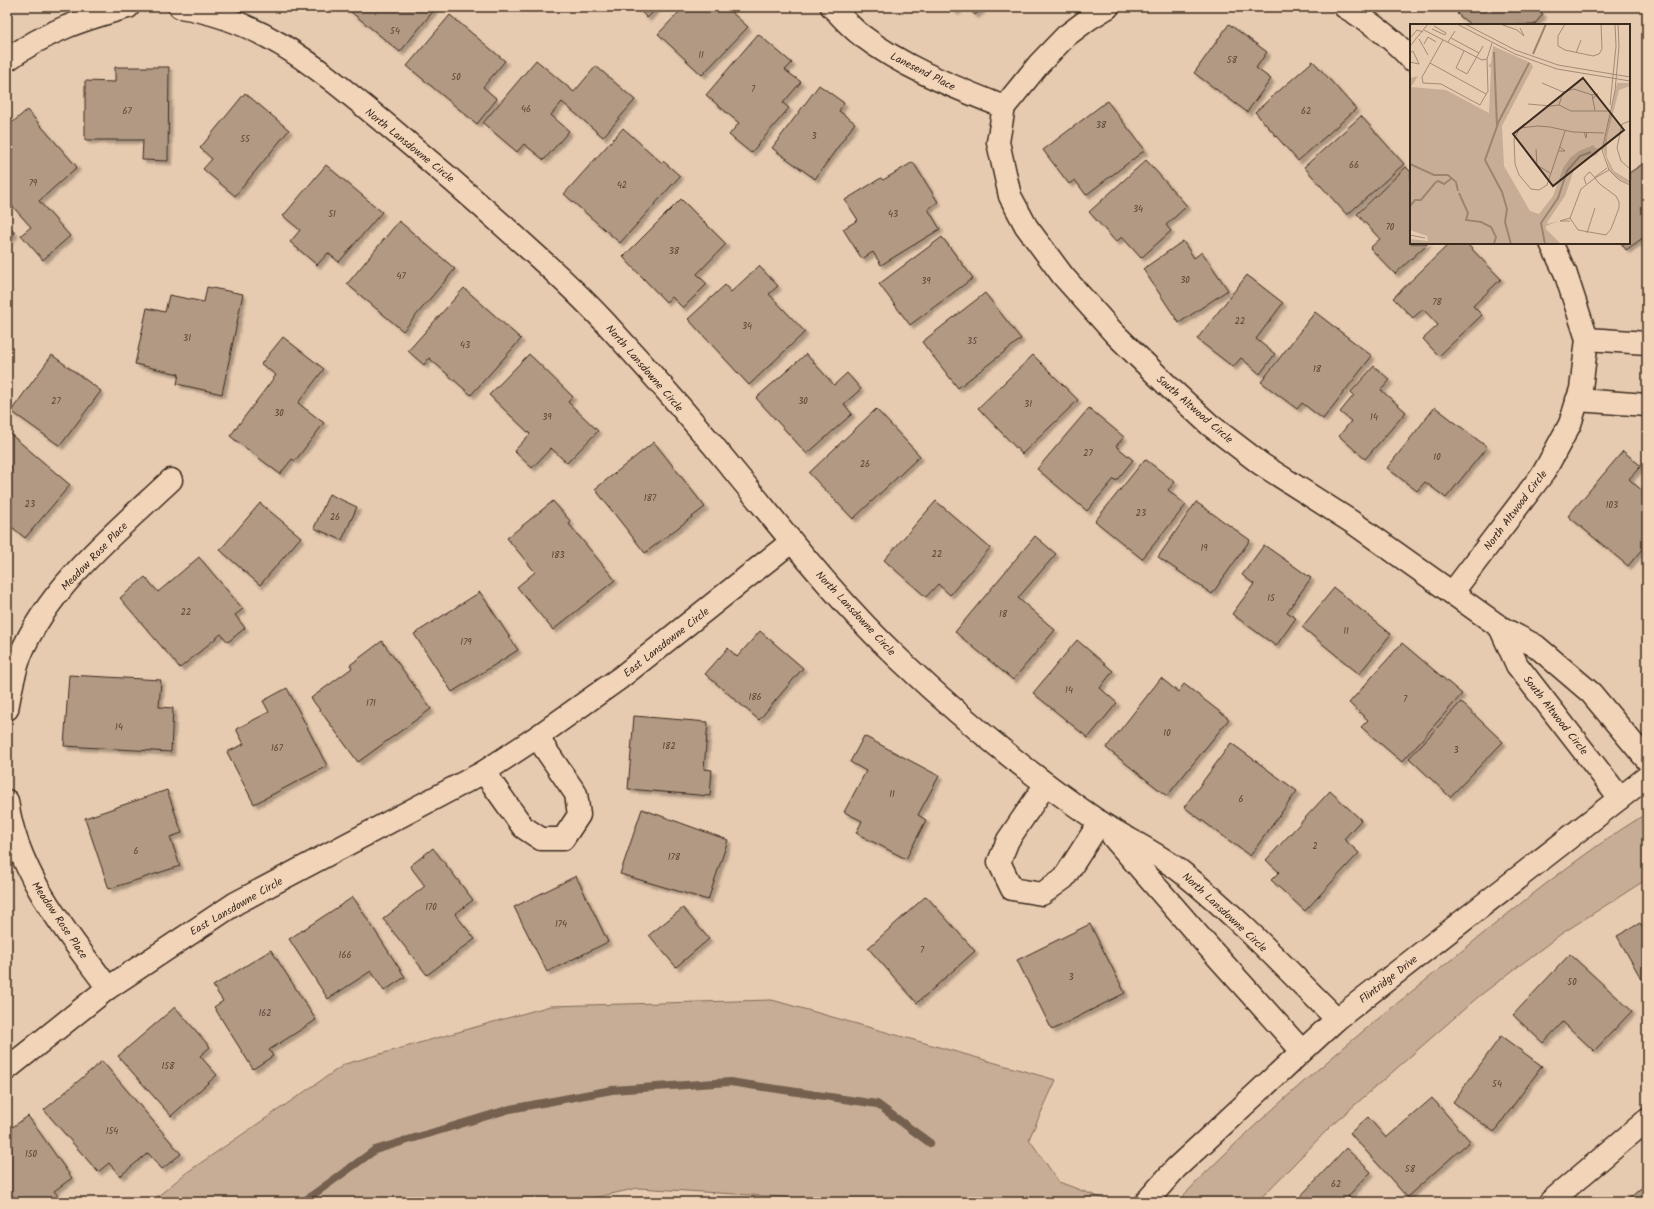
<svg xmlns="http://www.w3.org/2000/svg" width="1654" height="1209" font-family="Kalam,sans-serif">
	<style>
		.green { fill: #c7ad95; stroke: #816c5a }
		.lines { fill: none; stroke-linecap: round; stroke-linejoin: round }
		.stream { stroke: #75614f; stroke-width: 8 }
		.building { fill: #b19983; stroke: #3b2a1e; filter: url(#shadow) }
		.minor-casing { stroke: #3b2a1e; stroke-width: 25 }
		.minor { stroke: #f2d5b9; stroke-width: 22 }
		.labels { text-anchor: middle; stroke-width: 4; stroke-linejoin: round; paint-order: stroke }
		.number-label { font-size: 9px; fill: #584637 }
		.street-label { font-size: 11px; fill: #3b2a1e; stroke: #f2d5b9 }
		.inset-river { fill: none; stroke: #9c8570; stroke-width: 2 }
		.inset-road { fill: none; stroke: #a28b76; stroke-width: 1 }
		.view { fill: #3b2a1e; fill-opacity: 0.15; stroke: #3b2a1e; stroke-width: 2 }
		.inset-edge { fill: none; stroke: #3b2a1e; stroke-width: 2 }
	</style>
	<defs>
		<filter id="shadow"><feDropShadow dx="3.5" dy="3.5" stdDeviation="1" flood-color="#0004"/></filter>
	</defs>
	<rect width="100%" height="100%" fill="#e7cbb0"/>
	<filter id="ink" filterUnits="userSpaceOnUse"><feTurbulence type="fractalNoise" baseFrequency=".025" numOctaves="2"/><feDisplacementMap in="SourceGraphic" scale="8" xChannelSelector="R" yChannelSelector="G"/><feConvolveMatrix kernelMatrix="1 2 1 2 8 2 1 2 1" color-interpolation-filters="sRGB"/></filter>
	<g filter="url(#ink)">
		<g class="green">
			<path d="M1647 813V879L1561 934 1478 997 1332 1125 1257 1202H1177C1260 1115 1352 1039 1446 964 1511 911 1576 857 1647 813Z"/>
			<path d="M772 1000 1056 1080 1029 1139 1059 1182 1104 1199 1102 1202H797L783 1197 638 1188 575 1202H151L186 1173 345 1064 550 1006Z"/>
		</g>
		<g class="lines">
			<path class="stream" d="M303 1202 375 1150 510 1109 612 1090 730 1082 877 1104 930 1143"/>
		</g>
		<g class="building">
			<path d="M345 7H430L434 10 400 52Z"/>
			<path d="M637 7H658L647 18Z"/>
			<path d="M684 7H730L728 9 748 27 702 75 658 34Z"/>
			<path d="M950 7H961L955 12Z"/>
			<path d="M967 7H984L975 15Z"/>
			<path d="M1462 7H1487L1490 9 1491 7H1534L1543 14 1534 25H1471L1457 14Z"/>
			<path d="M450 15 505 61 483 87 497 99 477 124 407 66Z"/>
			<path d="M1229 24 1267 52 1256 68 1271 79 1247 112 1194 73Z"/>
			<path d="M758 34 792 63 785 70 801 82 783 103 789 108 751 153 729 135 739 123 706 95Z"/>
			<path d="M536 60 574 92 596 66 635 100 603 137 562 102 551 115 569 131 544 160 524 144 517 152 483 123Z"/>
			<path d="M1313 61 1356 109 1298 161 1255 112Z"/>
			<path d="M115 67H169L168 161 142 160 143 140H85V81L115 82Z"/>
			<path d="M819 85 844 103 839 111 855 123 815 179 772 148Z"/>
			<path d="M245 93 289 130 235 196 203 169 212 159 200 148Z"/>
			<path d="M1107 101 1145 150 1086 195 1075 180 1069 184 1043 150Z"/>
			<path d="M27 110 77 167 39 201 70 236 43 260 21 235 31 227 7 200V127Z"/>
			<path d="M1361 116 1404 164 1347 215 1304 167Z"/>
			<path d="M623 128 662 163 663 161 680 176 620 243 564 194Z"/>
			<path d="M1146 160 1187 206 1166 225 1171 231 1141 258 1122 237 1116 242 1089 212Z"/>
			<path d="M1647 161V235L1626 250 1621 243H1629V173Z"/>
			<path d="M913 162 938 202 928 209 940 229 881 265 873 252 862 259 843 229 858 220 845 200 881 178 883 180Z"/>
			<path d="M326 165 382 212 339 262 328 253 317 265 290 242 300 230 283 216Z"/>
			<path d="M1406 167 1411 172V243H1428L1395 274 1370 248 1380 239 1357 214Z"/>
			<path d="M681 199 726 244 697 274 707 284 683 308 672 297 666 302 623 257Z"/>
			<path d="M399 221 455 269 403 331 347 284Z"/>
			<path d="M7 226 15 233 7 242Z"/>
			<path d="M942 237 973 278 910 325 879 284Z"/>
			<path d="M1183 241 1194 258 1202 252 1228 290 1179 323 1143 269Z"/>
			<path d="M1450 243H1466L1501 279 1473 306 1482 315 1439 356 1423 339 1438 325 1423 309 1413 318 1393 298Z"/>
			<path d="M759 266 778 286 769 294 805 332 749 385 688 319 725 285 731 292Z"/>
			<path d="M1247 275 1283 303 1256 339 1275 354 1260 374 1241 358 1233 367 1197 339Z"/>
			<path d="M207 287 243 294 222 394 177 384 179 374 135 364 147 308 165 312 169 295 204 302Z"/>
			<path d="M464 288 521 339 471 395 429 358 424 365 408 351Z"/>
			<path d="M985 293 1021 339 958 388 922 342Z"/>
			<path d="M1315 312 1372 356 1323 419 1302 403 1297 409 1261 382Z"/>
			<path d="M283 337 324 369 298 403 324 423 295 461 292 459 280 474 230 436 276 375 261 364Z"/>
			<path d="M529 354 573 397 568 402 598 431 567 463 551 448 532 468 514 451 530 434 489 395Z"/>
			<path d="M806 354 834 385 847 373 861 389 844 404 852 414 807 454 756 398Z"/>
			<path d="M52 355 101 391 60 446 11 411Z"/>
			<path d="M1033 355 1078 400 1022 454 978 408Z"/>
			<path d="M1374 366 1390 380 1381 390 1406 412 1365 459 1339 436 1351 421 1340 412 1354 395 1351 392Z"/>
			<path d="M1435 407 1487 447 1446 498 1425 482 1417 491 1387 468Z"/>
			<path d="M1089 408 1124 437 1116 446 1133 460 1116 481 1114 479 1087 511 1037 469Z"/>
			<path d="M876 409 920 456 853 519 809 473Z"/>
			<path d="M9 433 70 485 25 538 7 523V436Z"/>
			<path d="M654 442 705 507 645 553 595 489Z"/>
			<path d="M1623 451 1641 466 1629 479 1647 495V543L1628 566 1568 516Z"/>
			<path d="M1145 459 1175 482 1168 490 1186 505 1142 559 1095 521Z"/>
			<path d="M329 494 357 507 342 540 314 528Z"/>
			<path d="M553 501 571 522 569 524 615 580 553 630 517 587 535 572 507 538Z"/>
			<path d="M936 501 990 548 950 595 938 584 926 597 884 560Z"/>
			<path d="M1196 502 1250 540 1212 594 1158 557Z"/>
			<path d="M260 503 301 537 260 585 220 550Z"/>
			<path d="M1035 536 1056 554 1018 598 1055 630 1013 680 955 632Z"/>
			<path d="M1264 545 1311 578 1287 612 1296 618 1276 646 1232 614 1254 584 1242 575Z"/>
			<path d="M199 557 243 609 235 615 245 628 228 642 221 634 180 668 120 598 145 577 158 592Z"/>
			<path d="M1334 588 1391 634 1359 674 1302 627Z"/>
			<path d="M480 592 518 650 452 692 414 634Z"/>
			<path d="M760 631 803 668 759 720 705 674 728 648 737 657Z"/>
			<path d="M1077 640 1113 671 1100 688 1117 703 1088 738 1033 693Z"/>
			<path d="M382 641 431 709 358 762 311 698 352 668 350 665Z"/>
			<path d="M1402 643 1462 694 1402 762 1361 727 1368 720 1349 703Z"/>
			<path d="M69 675 161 680 159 707 173 708 171 752 64 746Z"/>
			<path d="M1161 678 1178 692 1184 684 1229 719 1167 796 1106 748Z"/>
			<path d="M287 688 327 766 254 804 227 752 244 744 236 729 269 712 263 701Z"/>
			<path d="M1461 702 1503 742 1450 797 1409 758Z"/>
			<path d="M634 716 708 722 704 769 712 770 710 796 628 789Z"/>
			<path d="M864 736 939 776 918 815 926 820 906 859 856 833 862 821 844 812 866 771 850 762Z"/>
			<path d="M1231 743 1297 791 1250 856 1184 807Z"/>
			<path d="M167 790 182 833 170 837 180 866 109 889 85 818Z"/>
			<path d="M1330 791 1361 820 1344 839 1359 853 1305 911 1271 880 1279 872 1266 860Z"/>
			<path d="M642 809 728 840 708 900 620 874Z"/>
			<path d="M433 848 473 900 455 914 475 939 427 975 383 919 425 886 410 866Z"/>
			<path d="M576 876 608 942 547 972 514 907Z"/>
			<path d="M926 896 975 951 917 1003 868 948Z"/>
			<path d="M353 897 405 977 384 991 371 971 328 999 289 939Z"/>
			<path d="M683 908 709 939 676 967 649 935Z"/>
			<path d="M1640 923 1647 935V989L1617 936Z"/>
			<path d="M1090 924 1125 993 1052 1030 1017 960Z"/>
			<path d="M271 950 316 1020 269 1050 273 1056 253 1069 214 1007 223 1001 213 986Z"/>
			<path d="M1570 954 1632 1011 1594 1051 1563 1022 1543 1043 1513 1015Z"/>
			<path d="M175 1007 210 1047 200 1056 217 1075 171 1116 118 1056Z"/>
			<path d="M1501 1036 1542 1066 1494 1132 1453 1102Z"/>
			<path d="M102 1061 181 1154 162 1169 148 1153 120 1176 109 1163 98 1172 44 1110Z"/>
			<path d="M1432 1098 1470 1141 1407 1197 1350 1133 1368 1117 1386 1138Z"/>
			<path d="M28 1116 72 1178 54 1191 59 1197 51 1202H7V1131Z"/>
			<path d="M1346 1148 1371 1172 1348 1196 1355 1202H1295Z"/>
			<path d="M1647 1183V1202H1625Z"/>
		</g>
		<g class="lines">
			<defs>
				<g id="minor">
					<path d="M180 7C266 20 322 72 387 125 435 165 482 206 528 248 557 274 586 301 612 330 657 379 702 431 744 483 794 544 842 605 899 659 961 718 1027 773 1098 821 1126 839 1158 853 1184 874 1239 918 1287 970 1337 1019"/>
					<path d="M832 7C841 16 850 27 861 35 904 68 954 87 1004 107"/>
					<path d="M1108 7 1090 18 1066 36 1039 64 1004 107 998 142 1010 196 1026 226 1063 276 1114 333 1170 388 1210 425 1261 464 1355 524 1500 627 1536 646 1591 693 1647 760"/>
					<path d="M1345 7C1369 21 1392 38 1411 59"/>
					<path d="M7 60C47 31 81 20 128 7"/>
					<path d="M1587 339 1647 343"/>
					<path d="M1577 400 1647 405"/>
					<path d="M1452 593 1544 472 1570 424 1581 389 1587 339 1565 272 1551 243"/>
					<path d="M1500 627 1517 665 1620 798"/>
					<path d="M7 709C10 692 14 673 20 656 48 587 118 530 171 480"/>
					<path d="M484 772 523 827 541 839H563L579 815 576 794 537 737"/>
					<path d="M1046 784 1008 840 999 862 1012 889 1042 894 1064 878 1100 822"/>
					<path d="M7 801C17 874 66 931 108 988"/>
					<path d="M1113 837 1205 943 1302 1051"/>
					<path d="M7 1069 108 988 236 903 484 772 537 737 620 678 791 542"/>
					<path d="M1146 1202 1176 1168 1337 1019 1647 777"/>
					<path d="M1550 1202 1647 1120"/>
				</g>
			</defs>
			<use href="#minor" class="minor-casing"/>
			<use href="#minor" class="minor"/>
		</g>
	</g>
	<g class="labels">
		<g class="number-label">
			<text x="395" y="34">54</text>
			<text x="701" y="58">11</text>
			<text x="1232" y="63">58</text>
			<text x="456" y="80">50</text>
			<text x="753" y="92">7</text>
			<text x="526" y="112">46</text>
			<text x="127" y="114">67</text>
			<text x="1306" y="114">62</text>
			<text x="1101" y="128">38</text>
			<text x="814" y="139">3</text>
			<text x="245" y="142">55</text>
			<text x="1354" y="168">66</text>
			<text x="33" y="186">79</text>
			<text x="622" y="188">42</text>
			<text x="1138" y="212">34</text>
			<text x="332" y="217">51</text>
			<text x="893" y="217">43</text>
			<text x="1390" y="230">70</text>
			<text x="674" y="254">38</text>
			<text x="401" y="279">47</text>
			<text x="1185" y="283">30</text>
			<text x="926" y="284">39</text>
			<text x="1437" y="305">78</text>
			<text x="1240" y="324">22</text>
			<text x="747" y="329">34</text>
			<text x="187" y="341">31</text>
			<text x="972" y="344">35</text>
			<text x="465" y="348">43</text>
			<text x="1317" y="372">18</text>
			<text x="56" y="404">27</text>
			<text x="803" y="404">30</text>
			<text x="1028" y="407">31</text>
			<text x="279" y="416">30</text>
			<text x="547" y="420">39</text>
			<text x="1374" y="420">14</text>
			<text x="1088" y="456">27</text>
			<text x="1437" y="460">10</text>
			<text x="865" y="467">26</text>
			<text x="650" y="501">187</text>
			<text x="30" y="507">23</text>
			<text x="1612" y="508">103</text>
			<text x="1141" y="516">23</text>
			<text x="335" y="520">26</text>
			<text x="1204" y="551">19</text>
			<text x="937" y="557">22</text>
			<text x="558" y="558">183</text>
			<text x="1271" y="601">15</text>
			<text x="186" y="615">22</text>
			<text x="1003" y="617">18</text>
			<text x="1346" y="634">11</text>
			<text x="466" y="645">179</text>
			<text x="1069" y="693">14</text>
			<text x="755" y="700">186</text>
			<text x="1405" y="702">7</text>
			<text x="371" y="706">171</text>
			<text x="119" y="730">14</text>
			<text x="1167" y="736">10</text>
			<text x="669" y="749">182</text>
			<text x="277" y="751">167</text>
			<text x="1456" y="753">3</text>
			<text x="892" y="797">11</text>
			<text x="1241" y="802">6</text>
			<text x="1315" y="849">2</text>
			<text x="136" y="854">6</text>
			<text x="674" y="860">178</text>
			<text x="431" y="910">170</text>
			<text x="561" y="927">174</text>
			<text x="922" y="953">7</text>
			<text x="345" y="958">166</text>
			<text x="1071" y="980">3</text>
			<text x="1572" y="985">50</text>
			<text x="265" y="1016">162</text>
			<text x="168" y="1069">158</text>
			<text x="1497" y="1087">54</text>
			<text x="112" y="1134">154</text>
			<text x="31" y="1157">150</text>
			<text x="1410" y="1172">58</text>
			<text x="1336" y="1187">62</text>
		</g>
		<g class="street-label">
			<text transform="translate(923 71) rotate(27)" y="4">Lanesend Place</text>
			<text transform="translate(410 145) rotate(39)" y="4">North Lansdowne Circle</text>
			<text transform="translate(645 368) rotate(49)" y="4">North Lansdowne Circle</text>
			<text transform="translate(1195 409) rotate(41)" y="4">South Altwood Circle</text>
			<text transform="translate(1515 510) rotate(-53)" y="4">North Altwood Circle</text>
			<text transform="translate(94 556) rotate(-46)" y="4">Meadow Rose Place</text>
			<text transform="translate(856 613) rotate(47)" y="4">North Lansdowne Circle</text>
			<text transform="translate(666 642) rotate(-38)" y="4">East Lansdowne Circle</text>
			<text transform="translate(1556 715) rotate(52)" y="4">South Altwood Circle</text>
			<text transform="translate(236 906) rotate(-30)" y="4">East Lansdowne Circle</text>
			<text transform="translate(1225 912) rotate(43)" y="4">North Lansdowne Circle</text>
			<text transform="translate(60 920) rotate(56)" y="4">Meadow Rose Place</text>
			<text transform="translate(1388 979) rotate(-38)" y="4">Flintridge Drive</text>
		</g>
	</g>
	<g transform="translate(1410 24)">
		<rect width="220" height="220" fill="#e7cbb0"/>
		<path d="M83 22 121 39 123 43 92 102 94 142 120 187 129 190 143 172 153 144 160 134 169 127 184 121 185 124H190L187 131 176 135 164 146 155 172 138 197 137 200 149 197 136 202V205L151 220H0V215L18 217 17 212 0 206V54L8 52 1 63 36 66 79 89 81 44 78 42 81 39ZM207 59H220V62L209 66 197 113V133L204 147 220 157V160L207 154 200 146 193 125Z" fill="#c7ad95"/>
		<path class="inset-river" d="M84 28 87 103M123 30 136 0M0 140 24 151H38L46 158 48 167M49 169 58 189 56 196 71 198 81 203 86 213 84 220M0 182 5 176H11L25 159 28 157 34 160 42 154M101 220 95 198 97 185 92 168 75 136 89 97 119 39M135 220 131 199 148 174 157 147 170 132 181 128"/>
		<path class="inset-road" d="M47 0 105 30 147 45 220 57M55 0 105 26 148 41 220 53M90 0 107 6M155 0 148 12V22L155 26 183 32 189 30 192 25 191 0M208 0 209 22 205 67 192 126 199 146 209 156 220 161M22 5 35 11 36 9 24 2M14 6 72 36 77 35 82 19M107 6 114 12 110 4M0 14 7 6 13 8M41 14 69 29M9 15 18 31M33 16 12 53 13 59 31 60 70 81 78 67 77 35M38 18 45 7M14 20 18 13 26 18M0 22 18 0M54 27 46 44 57 50 73 22M0 29 3 27 9 40 0 38M166 29 171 16M20 39 76 70M132 59 153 68M182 71 188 70 183 74M118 80 141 82 149 81M149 81 153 68 164 65 182 71 185 87M149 81 161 87H199M200 81 206 22 205 0M220 97 212 100 207 124 211 137 220 145M155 107 137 161 129 166 121 165 109 151 105 140 104 115 110 104 128 102 140 103 163 108 194 109M174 108 176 114 177 108M126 125 127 141 140 149M149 127H155L150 123M185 153 197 144M176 160 174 154 179 148 181 149 185 154 187 157 191 161 206 172 209 178V184L201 205 196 211 168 206 160 194 171 165 185 154 199 146M160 194 150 197H160M177 209 185 184M0 211 15 214"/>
		<path class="view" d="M173 54 214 106 143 162 103 110Z"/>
		<rect width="220" height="220" class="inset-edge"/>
	</g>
	<rect width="1654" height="1209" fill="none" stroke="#f2d5b9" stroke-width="24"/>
	<rect x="12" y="12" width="1630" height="1185" fill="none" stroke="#3b2a1e" stroke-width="1.5" filter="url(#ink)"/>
</svg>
